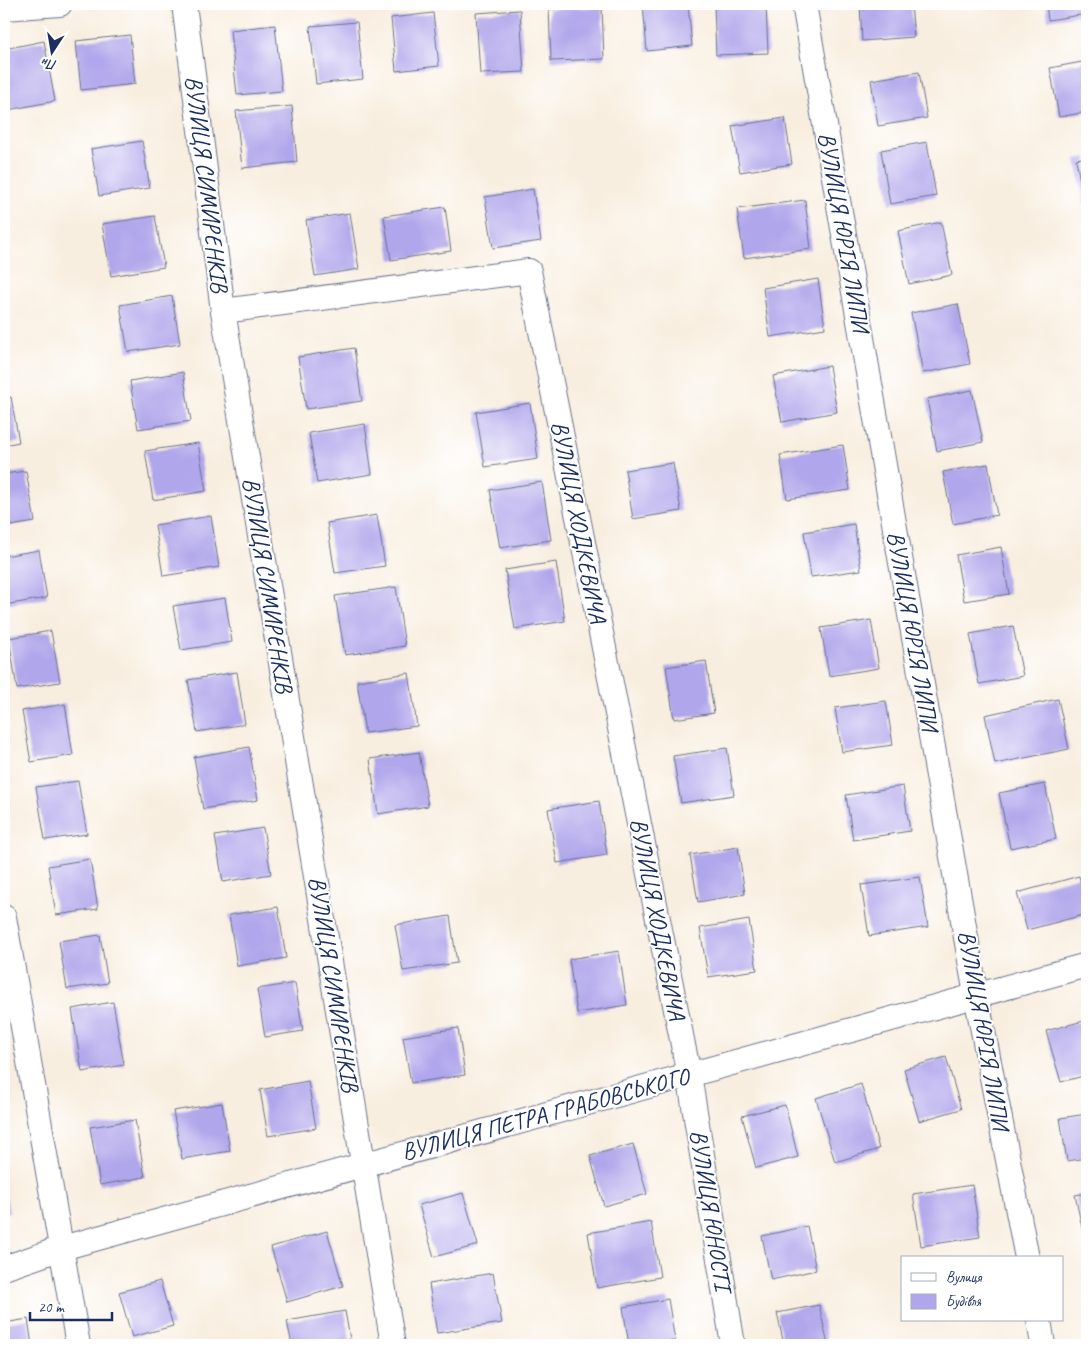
<svg xmlns="http://www.w3.org/2000/svg" width="1091" height="1349" font-family="Caveat,sans-serif">
	<style>
		.building { fill: #b0a6eb }
		.lines { fill: none; stroke-linecap: round; stroke-linejoin: round }
		.minor-casing { stroke: #68728b; stroke-width: 26 }
		.minor { stroke: #fff; stroke-width: 24 }
		.labels { text-anchor: middle; stroke-width: 4; stroke-linejoin: round; paint-order: stroke }
		.street-label { font-size: 24px; fill: #1b2f5e; stroke: #fff }
	</style>
	<rect width="100%" height="100%" fill="#fff"/>
	<filter id="ink" filterUnits="userSpaceOnUse"><feTurbulence type="fractalNoise" baseFrequency=".02" numOctaves="2"/><feDisplacementMap in="SourceGraphic" scale="10" xChannelSelector="R" yChannelSelector="G"/><feConvolveMatrix kernelMatrix="1 2 1 2 8 2 1 2 1" color-interpolation-filters="sRGB"/></filter>
	<filter id="wash" filterUnits="userSpaceOnUse"><feTurbulence type="fractalNoise" baseFrequency=".0096" numOctaves="4" result="noise"/><feDisplacementMap in="SourceGraphic" scale="20" xChannelSelector="R" yChannelSelector="G"/><feGaussianBlur stdDeviation="1.12" result="paint"/><feColorMatrix in="noise" values="0 0 0 0 0 0 0 0 0 0 0 0 0 0 0 0 0 1.4 0 .05"/><feComposite in="paint" operator="in"/></filter>
	<g filter="url(#wash)">
		<rect width="100%" height="100%" fill="#f8eedf"/>
		<g id="blocks">
			<g class="building">
				<path d="M643 4H688L692 46 647 51Z"/>
				<path d="M714 4H766L768 53 716 55Z"/>
				<path d="M860 4H911L914 37 862 41Z"/>
				<path d="M1046 4H1087V14L1048 20Z"/>
				<path d="M602 7 604 59 551 61 549 9Z"/>
				<path d="M520 10 524 72 480 74 476 13Z"/>
				<path d="M433 13 439 66 396 71 391 18Z"/>
				<path d="M357 22 363 79 316 84 310 26Z"/>
				<path d="M275 25 282 91 237 95 230 30Z"/>
				<path d="M130 35 135 84 81 90 76 41Z"/>
				<path d="M44 41 55 101 8 110 4 88V49Z"/>
				<path d="M1087 61V112L1059 117 1050 68Z"/>
				<path d="M919 72 927 118 878 126 871 80Z"/>
				<path d="M292 106 297 162 242 168 236 111Z"/>
				<path d="M785 118 792 164 740 172 732 126Z"/>
				<path d="M142 141 150 188 99 196 91 149Z"/>
				<path d="M927 142 936 196 890 204 881 150Z"/>
				<path d="M1087 157V216H1086L1076 159Z"/>
				<path d="M533 189 541 241 493 248 485 197Z"/>
				<path d="M805 200 811 249 744 258 737 209Z"/>
				<path d="M445 207 451 251 391 260 384 216Z"/>
				<path d="M350 213 359 269 315 276 306 220Z"/>
				<path d="M155 216 164 267 111 276 102 224Z"/>
				<path d="M941 222 952 275 909 284 898 231Z"/>
				<path d="M818 279 825 328 770 337 763 288Z"/>
				<path d="M172 296 180 344 128 352 120 305Z"/>
				<path d="M958 304 970 364 923 373 911 313Z"/>
				<path d="M354 348 362 401 306 409 298 357Z"/>
				<path d="M829 366 837 412 782 422 773 376Z"/>
				<path d="M183 372 191 421 138 429 130 381Z"/>
				<path d="M972 390 983 442 937 451 927 399Z"/>
				<path d="M11 397 19 442 4 445V398Z"/>
				<path d="M530 403 538 459 485 467 476 412Z"/>
				<path d="M365 424 372 474 317 483 309 433Z"/>
				<path d="M198 443 206 491 153 500 145 451Z"/>
				<path d="M843 445 850 490 787 499 780 455Z"/>
				<path d="M673 463 681 511 633 519 625 470Z"/>
				<path d="M988 464 997 515 953 524 943 472Z"/>
				<path d="M26 471 35 522 4 527V474Z"/>
				<path d="M542 482 551 540 500 548 490 490Z"/>
				<path d="M377 515 385 566 335 573 327 523Z"/>
				<path d="M211 516 219 567 163 576 155 525Z"/>
				<path d="M854 524 861 570 811 577 804 532Z"/>
				<path d="M1001 547 1009 594 964 601 956 555Z"/>
				<path d="M39 550 47 598 4 605V556Z"/>
				<path d="M556 562 565 621 515 629 505 570Z"/>
				<path d="M396 587 405 646 345 655 335 596Z"/>
				<path d="M225 598 232 642 181 650 173 606Z"/>
				<path d="M871 620 879 668 829 676 821 628Z"/>
				<path d="M1013 626 1023 676 979 684 970 634Z"/>
				<path d="M51 631 60 682 17 689 9 638Z"/>
				<path d="M706 661 714 713 674 719 666 667Z"/>
				<path d="M237 672 245 724 197 732 188 680Z"/>
				<path d="M409 673 417 726 365 733 357 681Z"/>
				<path d="M1058 699 1069 749 995 764 985 715Z"/>
				<path d="M886 701 893 745 842 752 835 708Z"/>
				<path d="M65 704 73 755 31 762 22 711Z"/>
				<path d="M249 747 258 800 203 809 194 757Z"/>
				<path d="M727 748 734 795 681 803 673 756Z"/>
				<path d="M419 752 428 806 378 814 370 759Z"/>
				<path d="M78 781 87 834 45 840 36 787Z"/>
				<path d="M1045 784 1056 839 1010 848 999 793Z"/>
				<path d="M903 786 910 831 853 840 846 795Z"/>
				<path d="M599 801 607 855 557 863 548 809Z"/>
				<path d="M263 828 271 874 223 882 215 836Z"/>
				<path d="M738 847 745 894 698 902 690 855Z"/>
				<path d="M90 859 98 909 56 915 48 866Z"/>
				<path d="M1079 876 1087 907V914L1027 930 1017 893Z"/>
				<path d="M920 877 928 927 869 936 861 885Z"/>
				<path d="M278 907 286 958 237 966 229 915Z"/>
				<path d="M450 916 457 963 403 971 395 925Z"/>
				<path d="M749 920 757 970 708 977 700 928Z"/>
				<path d="M100 935 108 983 67 989 59 941Z"/>
				<path d="M619 951 627 1005 577 1013 569 959Z"/>
				<path d="M295 983 303 1031 265 1037 257 989Z"/>
				<path d="M113 1002 124 1065 82 1072 72 1009Z"/>
				<path d="M1087 1020V1075L1061 1082 1046 1031Z"/>
				<path d="M458 1028 465 1075 411 1083 403 1037Z"/>
				<path d="M946 1057 961 1109 919 1121 904 1069Z"/>
				<path d="M308 1081 316 1128 268 1136 260 1090Z"/>
				<path d="M861 1084 879 1149 835 1162 816 1098Z"/>
				<path d="M222 1103 230 1151 182 1159 173 1111Z"/>
				<path d="M785 1105 798 1157 756 1168 742 1116Z"/>
				<path d="M1087 1114V1158L1067 1161 1060 1118Z"/>
				<path d="M135 1120 145 1177 100 1185 90 1127Z"/>
				<path d="M633 1144 647 1194 604 1206 590 1156Z"/>
				<path d="M972 1185 980 1237 921 1246 913 1194Z"/>
				<path d="M4 1188 9 1212 4 1213Z"/>
				<path d="M463 1193 478 1245 434 1257 419 1205Z"/>
				<path d="M1087 1193V1236L1084 1237 1075 1195Z"/>
				<path d="M651 1222 660 1277 597 1288 588 1233Z"/>
				<path d="M807 1226 816 1270 771 1280 762 1236Z"/>
				<path d="M327 1231 343 1286 287 1302 271 1247Z"/>
				<path d="M493 1273 502 1323 437 1333 429 1284Z"/>
				<path d="M160 1281 173 1326 132 1337 119 1292Z"/>
				<path d="M668 1299 675 1341 647 1345H629L623 1307Z"/>
				<path d="M819 1305 828 1345H784L777 1313Z"/>
				<path d="M345 1311 351 1345H292L287 1321Z"/>
				<path d="M28 1319 32 1345H4V1323Z"/>
			</g>
		</g>
	</g>
	<g filter="url(#ink)">
		<use href="#blocks" fill-opacity="0" stroke="#68728b" stroke-width="1"/>
		<g class="lines">
			<defs>
				<g id="minor">
					<path d="M184 4 223 311 393 1345"/>
					<path d="M804 4 976 995 1027 1258"/>
					<path d="M4 8 60 4"/>
					<path d="M223 311 529 271 689 1075 733 1345"/>
					<path d="M4 917 78 1345"/>
					<path d="M4 1268 62 1248 1087 965"/>
					<path d="M1039 1320 1043 1345"/>
				</g>
			</defs>
			<use href="#minor" class="minor-casing"/>
			<use href="#minor" class="minor"/>
		</g>
	</g>
	<g class="labels">
		<g class="street-label">
			<text transform="translate(207 184) rotate(83)" y="8">ВУЛИЦЯ СИМИРЕНКІВ</text>
			<text transform="translate(844 232) rotate(80)" y="8">ВУЛИЦЯ ЮРІЯ ЛИПИ</text>
			<text transform="translate(579 522) rotate(79)" y="8">ВУЛИЦЯ ХОДКЕВИЧА</text>
			<text transform="translate(268 585) rotate(81)" y="8">ВУЛИЦЯ СИМИРЕНКІВ</text>
			<text transform="translate(913 631) rotate(80)" y="8">ВУЛИЦЯ ЮРІЯ ЛИПИ</text>
			<text transform="translate(658 919) rotate(79)" y="8">ВУЛИЦЯ ХОДКЕВИЧА</text>
			<text transform="translate(334 984) rotate(81)" y="8">ВУЛИЦЯ СИМИРЕНКІВ</text>
			<text transform="translate(984 1030) rotate(80)" y="8">ВУЛИЦЯ ЮРІЯ ЛИПИ</text>
			<text transform="translate(545 1114) rotate(-15)" y="8">ВУЛИЦЯ ПЕТРА ГРАБОВСЬКОГО</text>
			<text transform="translate(711 1210) rotate(81)" y="8">ВУЛИЦЯ ЮНОСТІ</text>
		</g>
	</g>
	<rect width="1091" height="1349" fill="none" stroke="#fff" stroke-width="20"/>
	<rect x="901" y="1256" width="162" height="65" fill="#ffffff" stroke="#a4acbf"/>
	<rect x="911" y="1273" width="25" height="8" fill="#ffffff" stroke="#a4acbf"/>
	<text x="946" y="1282" font-size="15" fill="#1b2f5e">Вулиця</text>
	<rect x="911" y="1294" width="25" height="15" fill="#b0a6eb" stroke="#a4acbf"/>
	<text x="946" y="1306" font-size="15" fill="#1b2f5e">Будівля</text>
	<g transform="translate(52 52) rotate(192)" stroke="#ffffff" stroke-width="4" paint-order="stroke">
	<path d="M0-4L9 19L0 12L-9 19Z" fill="#1b2f5e"/>
	<text y="-8" font-size="14" font-weight="bold" text-anchor="middle" fill="#1b2f5e">Пн</text>
	</g>
	<path d="M30 1312v8h82v-8" fill="none" stroke="#1b2f5e" stroke-width="2.5"/>
	<text x="38" y="1312" font-size="15" fill="#1b2f5e" stroke="#ffffff" stroke-width="4" paint-order="stroke">20 m</text>
</svg>
